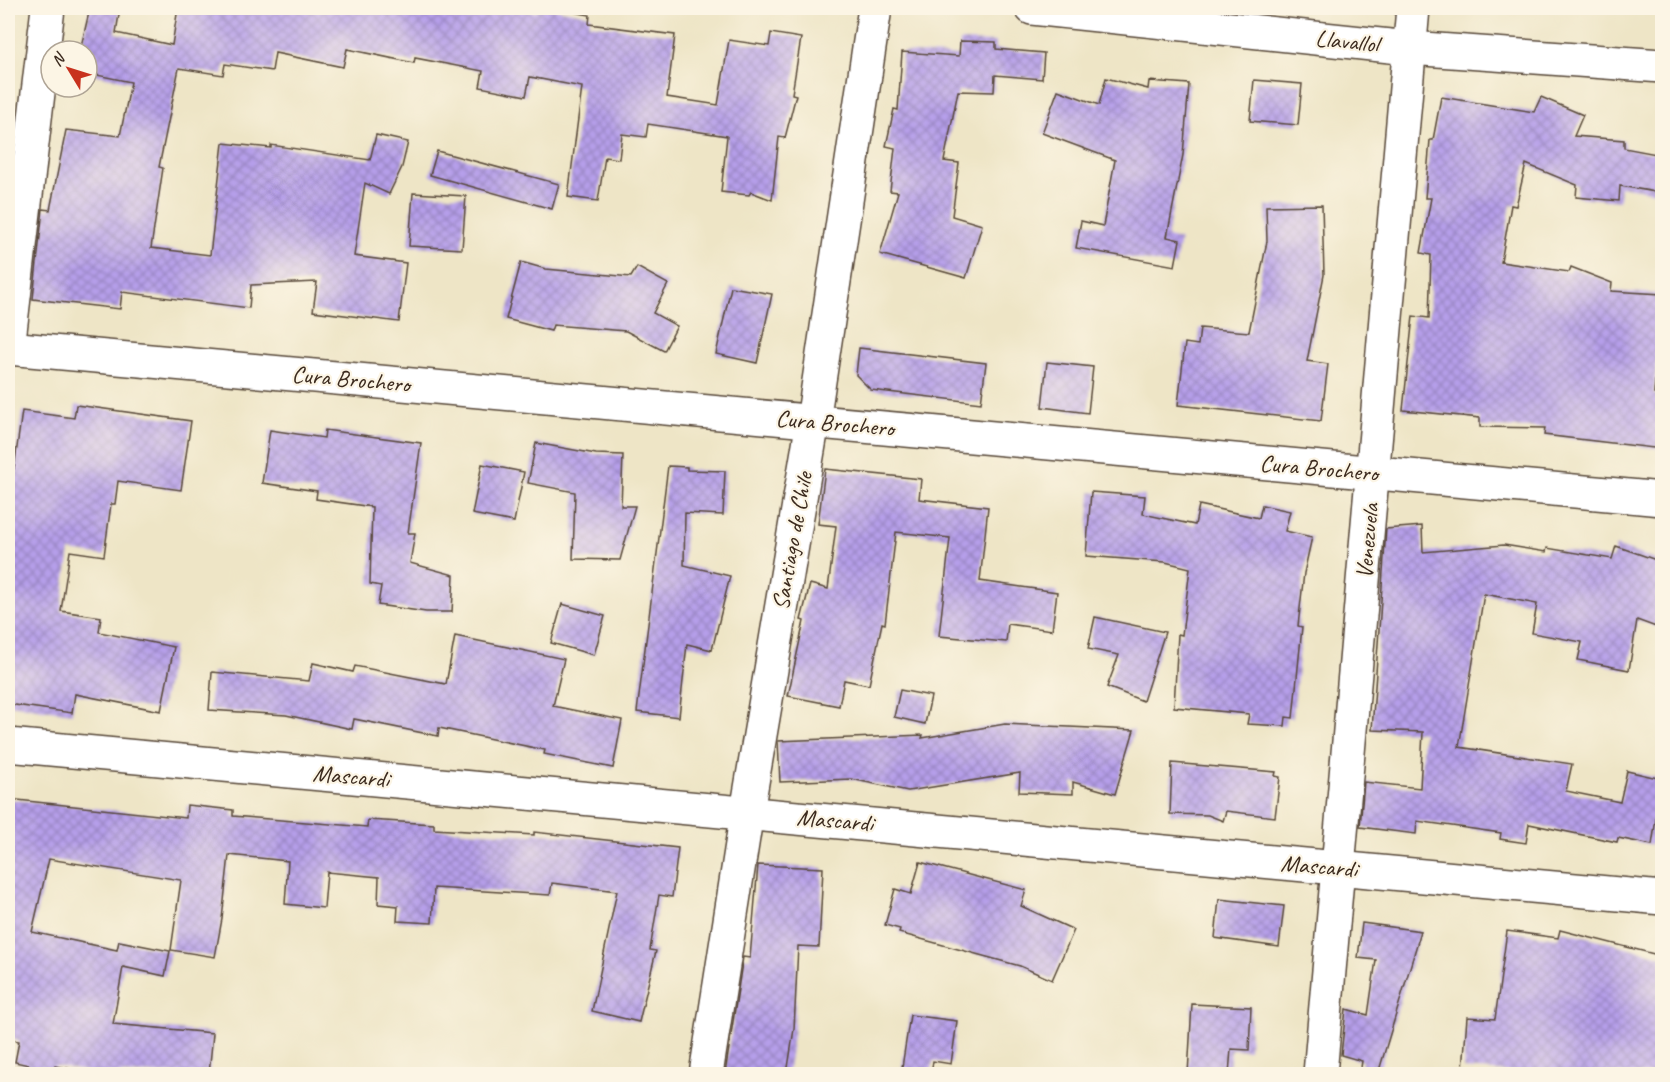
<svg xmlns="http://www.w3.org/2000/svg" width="1670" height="1082" font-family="Caveat,sans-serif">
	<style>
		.building { fill: url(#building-cross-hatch) }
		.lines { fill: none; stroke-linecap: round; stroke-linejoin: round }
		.minor-casing { stroke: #564637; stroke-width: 36 }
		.minor { stroke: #fff; stroke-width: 33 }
		.labels { text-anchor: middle; stroke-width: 4.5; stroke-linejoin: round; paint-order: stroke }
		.street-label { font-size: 24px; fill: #3b2a1e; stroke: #fcf5e5 }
	</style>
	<defs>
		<pattern id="building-cross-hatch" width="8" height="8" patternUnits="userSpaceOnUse" patternTransform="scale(1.5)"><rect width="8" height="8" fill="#b69fea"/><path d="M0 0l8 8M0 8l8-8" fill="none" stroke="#9582bd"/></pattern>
	</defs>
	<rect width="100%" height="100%" fill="#fcf5e5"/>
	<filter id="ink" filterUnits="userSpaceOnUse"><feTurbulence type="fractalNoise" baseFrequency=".0167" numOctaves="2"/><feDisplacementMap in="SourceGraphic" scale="12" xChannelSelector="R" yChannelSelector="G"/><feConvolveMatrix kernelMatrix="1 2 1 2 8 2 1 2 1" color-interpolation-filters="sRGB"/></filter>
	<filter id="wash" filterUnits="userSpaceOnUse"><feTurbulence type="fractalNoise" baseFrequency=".008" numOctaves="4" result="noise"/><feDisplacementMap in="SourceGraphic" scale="24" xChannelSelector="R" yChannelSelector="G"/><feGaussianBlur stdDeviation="1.35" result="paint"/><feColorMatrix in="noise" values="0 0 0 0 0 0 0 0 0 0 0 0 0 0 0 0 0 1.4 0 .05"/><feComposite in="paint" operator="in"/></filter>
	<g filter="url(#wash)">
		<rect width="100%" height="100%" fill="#eee5c6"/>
		<g id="blocks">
			<g class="building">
				<path d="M90 8H120L116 33 172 45 178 8H402L445 17 447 8H511L537 12V8H551L590 15 589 24 675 35 667 97 718 105 729 40 769 46 771 33 801 38 792 94 796 95 785 138 779 137 772 200 751 192 749 195 721 192 727 136 648 124 646 137 622 134 619 159 605 157 598 201 568 197 582 87 530 77 526 96 480 87 483 71 415 58 414 63 347 49 343 67 275 53 272 71 225 64 223 75 179 68 159 167 163 168 151 248 210 255 223 143 271 148V145L370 160 376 135 408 142 402 167 389 194 365 183 354 256 406 263 399 322 313 311 317 282 251 285 249 308 122 292 120 309 33 299 43 209 50 210 66 130 120 136 131 82 87 73V51H80Z"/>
				<path d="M960 41 996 42V49L1044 53 1042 79 995 75 994 92 958 91 944 161 959 163 952 216 982 225 966 278 880 254 898 192 890 191 895 148 886 146 894 109 898 110 902 52 959 56Z"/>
				<path d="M1106 78 1148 89 1149 81 1189 84 1183 155 1167 237 1180 240 1175 266 1076 248 1081 221 1103 226 1115 160 1042 133 1058 90 1099 105Z"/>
				<path d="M1254 80 1302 84 1298 125 1250 121Z"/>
				<path d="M1441 97 1534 112 1541 97 1583 115 1574 136 1624 140V148L1662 155V193L1620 186 1619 201 1576 197 1577 185 1526 164 1516 206 1511 205 1501 262 1569 272 1571 267 1612 283 1611 291 1662 294 1654 394H1662V449L1544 435 1545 428 1480 427V418L1403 410 1413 316 1429 318 1431 255 1421 253 1431 198H1425L1430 140H1433Z"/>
				<path d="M437 151 559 184 552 209 430 175Z"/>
				<path d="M413 193 466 196 462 249 409 246Z"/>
				<path d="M1322 205 1324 275 1307 361 1328 364 1321 421 1178 405 1185 343 1198 345 1200 328 1249 332 1267 241 1266 206Z"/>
				<path d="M521 262 546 269 631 277 637 267 668 284 653 313 677 326 664 351 626 331 553 325 551 331 506 319Z"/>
				<path d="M731 287 772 294 757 363 716 354Z"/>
				<path d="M859 348 986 363 981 403 871 390 856 375Z"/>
				<path d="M1047 362 1093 367 1088 413 1042 407Z"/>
				<path d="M76 405 191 421 181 490 118 481 115 504H111L104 556 70 551 61 611 101 617 99 632 174 647 161 711 75 694 72 713 8 704V468L14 469 22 411 74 418Z"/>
				<path d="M270 430 324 438 325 430 421 443 408 533H415L410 563 454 575 452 612H426L378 605 381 586 370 584 372 507 316 499 317 491 262 483Z"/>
				<path d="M536 443 596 454 623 455 621 506H635L620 560 573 559 575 492 528 483Z"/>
				<path d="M482 464 524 472 514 522 472 514Z"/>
				<path d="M668 466 687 467V470L725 471 723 515 685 513 684 565 730 576 712 650 687 644 679 717 637 712Z"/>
				<path d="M825 469 921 479 919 499 988 507 980 581 1057 592 1052 630 1008 624 1006 642 939 636 950 538 896 532 885 624 882 623 869 685 844 680 839 706 788 696 804 621 801 620 810 584 828 589 836 526 818 524Z"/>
				<path d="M1091 492 1145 496 1143 514 1195 525 1199 505 1259 518 1262 505 1290 511 1285 531 1312 537 1304 573 1298 626 1302 627 1293 718 1286 717 1285 726 1247 724 1249 714 1174 707 1178 634 1182 635 1190 568 1165 562 1086 556Z"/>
				<path d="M1422 526 1423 552 1504 545 1546 552 1547 548 1612 559 1616 546 1662 562V608L1656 627 1637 620 1629 670 1578 660 1582 642 1532 633 1537 604 1484 594 1459 747 1572 764 1566 791 1620 802 1627 771 1662 779 1652 845 1618 838 1617 842 1529 824 1526 843 1500 839 1501 833 1417 821 1416 834 1360 827 1364 782 1420 788 1423 732 1372 730 1386 529Z"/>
				<path d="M562 604 605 616 594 655 551 643Z"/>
				<path d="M1095 617 1165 632 1143 701 1107 687 1119 655 1088 649Z"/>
				<path d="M455 636 564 659 553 706 622 720 613 768 544 754 545 750 439 728 438 736 354 719 352 729 286 715 209 710 212 672 309 681 313 663 353 672 355 666 446 684Z"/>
				<path d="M900 690 931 696 925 724 894 717Z"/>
				<path d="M1005 724 1134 730 1115 794 1073 782V794L1019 792 1020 773 908 791 851 779 780 782 778 741 923 735 922 738Z"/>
				<path d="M1172 763 1276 772 1275 776 1280 777 1275 817 1226 811 1223 821 1208 815 1170 814Z"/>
				<path d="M8 799 186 818 187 805 233 810V816L367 827 368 820 434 824V829L534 835V832L678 848 672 897 659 895 650 950 656 951 639 1022 592 1011 617 891 552 883 550 895 434 888 432 923 397 921 398 906 378 904 379 877 327 872 324 908 285 904 288 861 229 855 222 919 215 957 171 950 181 880 49 859 32 932 117 950 119 941 170 951 165 976 123 967 113 1024 213 1033 209 1074H100L55 1066 53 1074H27L29 1065 15 1062 19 1041 8 1039Z"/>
				<path d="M920 862 1026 890 1021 906 1074 930 1052 980 1020 966 899 933 900 929 885 925 895 889 911 894Z"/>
				<path d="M758 865 823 868 819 947 798 946 794 1029 787 1074H725L743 957 750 958Z"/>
				<path d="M1219 899 1284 906 1279 947 1215 938Z"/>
				<path d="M1362 923 1421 931 1378 1074H1360L1362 1061 1341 1055 1346 1009 1368 1015 1376 960 1358 958Z"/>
				<path d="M1560 930 1662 956V1074H1538L1463 1069 1467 1017 1495 1019 1507 931 1558 938Z"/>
				<path d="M1192 1004 1251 1007 1249 1050 1231 1049 1229 1074H1188Z"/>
				<path d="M910 1015 957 1021 951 1064 933 1061 931 1074H901Z"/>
			</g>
		</g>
	</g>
	<g filter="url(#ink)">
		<use href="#blocks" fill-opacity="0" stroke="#564637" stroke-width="1.5"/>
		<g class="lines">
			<defs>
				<g id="minor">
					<path d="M1032 8 1409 48 1662 66"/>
					<path d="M8 348 1662 499"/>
					<path d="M8 348 48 8"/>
					<path d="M8 745 1662 898"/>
					<path d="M706 1074 747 812 813 421 875 8"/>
					<path d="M1320 1074 1413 8"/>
				</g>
			</defs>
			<use href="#minor" class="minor-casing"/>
			<use href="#minor" class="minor"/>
		</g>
	</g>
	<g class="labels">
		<g class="street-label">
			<text transform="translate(1347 41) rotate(6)" y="8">Llavallol</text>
			<text transform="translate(351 379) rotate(5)" y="8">Cura Brochero</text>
			<text transform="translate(835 423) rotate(5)" y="8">Cura Brochero</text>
			<text transform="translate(1319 468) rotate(5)" y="8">Cura Brochero</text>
			<text transform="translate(792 541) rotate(-80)" y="8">Santiago de Chile</text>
			<text transform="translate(1367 541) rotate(-85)" y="8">Venezuela</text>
			<text transform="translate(351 776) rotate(5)" y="8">Mascardi</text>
			<text transform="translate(835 820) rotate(5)" y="8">Mascardi</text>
			<text transform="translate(1319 866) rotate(5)" y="8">Mascardi</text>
		</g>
	</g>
	<rect width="1670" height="1082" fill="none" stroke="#fcf5e5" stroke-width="30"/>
	<g transform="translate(69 69) rotate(308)"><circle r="28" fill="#fcf5e5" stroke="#afa495" stroke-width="1.5"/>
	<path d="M0-4.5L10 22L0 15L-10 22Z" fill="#c8321e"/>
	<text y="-9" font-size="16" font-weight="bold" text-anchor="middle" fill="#3b2a1e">N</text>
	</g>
</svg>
